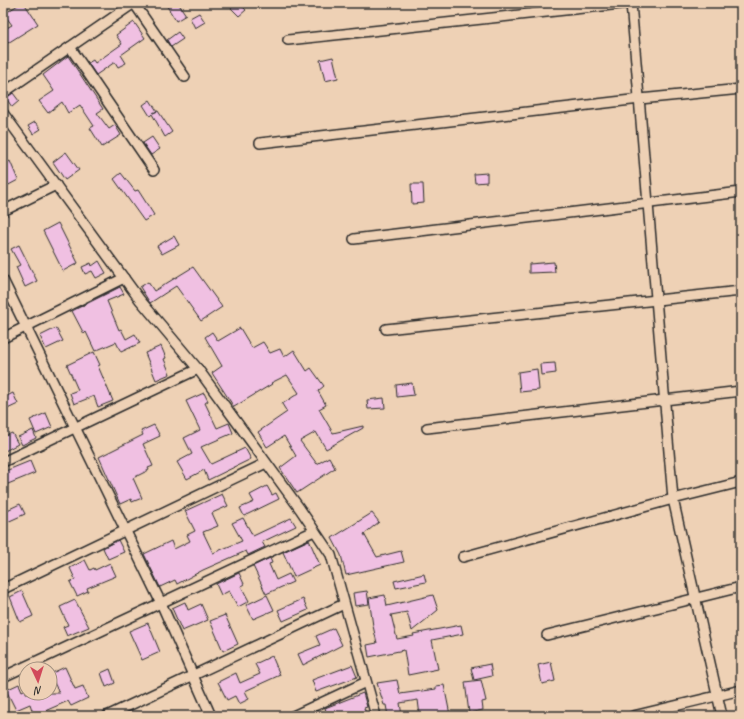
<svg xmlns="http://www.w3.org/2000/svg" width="744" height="719" font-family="Caveat,sans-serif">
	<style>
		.building { fill: #f0c0e2; stroke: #2b2b2b }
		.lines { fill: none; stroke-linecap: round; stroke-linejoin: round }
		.minor-casing { stroke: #2b2b2b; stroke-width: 12 }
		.minor { stroke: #eed1b5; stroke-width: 9 }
	</style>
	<rect width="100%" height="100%" fill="#eed1b5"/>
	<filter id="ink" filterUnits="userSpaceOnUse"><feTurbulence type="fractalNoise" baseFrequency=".025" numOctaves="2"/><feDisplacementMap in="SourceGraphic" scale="8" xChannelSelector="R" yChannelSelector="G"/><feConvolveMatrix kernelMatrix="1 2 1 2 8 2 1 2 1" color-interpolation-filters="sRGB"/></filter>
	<g filter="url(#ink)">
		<g class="building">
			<path d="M21 3H24L38 24 3 46V30L12 25 4 14Z"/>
			<path d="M165 3H178L186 15 176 21Z"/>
			<path d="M226 3H239L246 10 239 16Z"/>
			<path d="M199 13 205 22 195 28 190 18Z"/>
			<path d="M134 22 145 38 121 55 126 63 118 67 115 62 96 75 88 63 93 60 95 63 122 44 116 35Z"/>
			<path d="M178 32 183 39 171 47 167 40Z"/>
			<path d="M68 56 103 109 97 113 109 129 115 125 121 135 102 147 90 128 94 126 80 105 68 113 62 102 48 113 39 101 54 91 43 75Z"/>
			<path d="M333 57 338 78 325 81 320 60Z"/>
			<path d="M13 93 19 101 12 107 6 98Z"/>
			<path d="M150 100 157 111 153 113 158 111 172 132 165 137 152 114 150 116 143 105Z"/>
			<path d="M35 122 41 129 33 134 28 126Z"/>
			<path d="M152 137 160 149 151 155 143 143Z"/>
			<path d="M66 152 79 170 65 180 53 162Z"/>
			<path d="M10 161 18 180 3 188V165Z"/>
			<path d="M121 173 135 191 138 190 154 215 144 221 114 179Z"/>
			<path d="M487 173V182L475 183 474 174Z"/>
			<path d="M411 184H423L424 203 412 204Z"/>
			<path d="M58 223 78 263 63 271 43 231Z"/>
			<path d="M174 236 179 245 162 254 157 246Z"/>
			<path d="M19 245 37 281 25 287 16 267 20 265 11 249Z"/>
			<path d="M99 261 106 273 96 278 92 271 85 274 82 267 91 263 92 266Z"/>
			<path d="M554 262 555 272 529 273V264Z"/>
			<path d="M193 267 222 307 201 321 176 286 150 303 140 287 148 282 154 291Z"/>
			<path d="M120 287 124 294 107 301 119 330 121 329 126 339 135 334 140 343 121 352 116 342 95 351 86 332 84 334 72 311Z"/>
			<path d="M56 328 63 341 46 349 40 336Z"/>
			<path d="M240 328 252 348 263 342 270 353 280 349 284 357 294 350 307 371 311 368 324 386 318 391 326 405 319 409 333 433 363 426V428L326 449 316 432 300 441 317 464 329 457 335 468 297 493 280 468 296 456 284 436 267 447 258 432 287 412 282 404 299 393 287 375 271 383 272 384 234 407 212 373 222 366 205 337 212 332 218 341Z"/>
			<path d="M161 346 166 358 164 359 170 374 156 380 145 353Z"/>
			<path d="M94 352 100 365 98 366 113 401 98 407 94 396 74 404 70 393 78 390 67 365Z"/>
			<path d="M555 363 556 373 541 375 540 364Z"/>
			<path d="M537 369 539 390 520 392 518 372Z"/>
			<path d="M412 383 414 395 397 397 396 385Z"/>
			<path d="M13 393 18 404 3 411V398Z"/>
			<path d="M204 393 208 401 205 403 217 428 229 423 233 433 201 447 211 464 245 448 251 459 208 480 204 470 187 479 177 462 192 454 184 438 200 430 186 401Z"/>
			<path d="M384 398 385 408 368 409 367 400Z"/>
			<path d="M46 413 52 427 36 434 30 420Z"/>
			<path d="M154 425 160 436 143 444 153 466 148 468 149 470 133 478 142 498 132 502 131 499 120 504 99 457 143 435 141 431Z"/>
			<path d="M33 430 36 438 22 445 18 437Z"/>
			<path d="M12 433 18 444 3 452V437Z"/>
			<path d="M30 461 35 473 3 486V472Z"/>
			<path d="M267 486 272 495 276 493 279 499 244 516 240 508 254 502 250 495Z"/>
			<path d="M222 494 228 506 212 513 218 526 203 532 213 553 242 541 232 523 243 518 253 536 291 518 296 526 262 542 265 547 248 555 246 551 203 570 177 584 175 580 160 587 144 554 171 541 174 549 190 541 187 535 195 531 185 511Z"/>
			<path d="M20 504 25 514 3 524V512Z"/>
			<path d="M372 513 379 522 364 534 377 557 401 551 404 562 346 575 341 555 332 538Z"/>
			<path d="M118 540 124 552 108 559 103 548Z"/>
			<path d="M309 540 320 565 294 577 283 552Z"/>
			<path d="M270 558 272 563 269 564 276 580 289 574 293 582 266 594 253 566Z"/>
			<path d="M85 560 90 570 94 568 95 570 110 563 116 576 87 588 88 591 77 596 70 582 75 579 70 568Z"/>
			<path d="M239 573 244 584 241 586 249 601 238 607 229 591 221 595 216 584Z"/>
			<path d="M424 574 426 582 396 588 394 581Z"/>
			<path d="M22 591 33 616 20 622 10 597Z"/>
			<path d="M367 591 369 604 355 606 353 593Z"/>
			<path d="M267 595 274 610 253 619 246 605Z"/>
			<path d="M385 595 387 606 433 595 438 610 412 631 407 612 391 615 397 639 414 636 413 634 461 625 463 634 432 640 438 669 408 675 404 650 369 657 367 645 377 643 373 626 369 598Z"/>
			<path d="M303 599 308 610 283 621 278 610Z"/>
			<path d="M75 600 89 627 67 636 63 627 68 625 60 607Z"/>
			<path d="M185 602 188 610 201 604 208 620 182 631 172 608Z"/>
			<path d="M225 615 238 644 223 651 210 621Z"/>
			<path d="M148 623 160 652 142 660 129 631Z"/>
			<path d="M334 628 342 645 303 665 298 654 320 645 316 636Z"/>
			<path d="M272 656 280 675 245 691 249 699 239 704 235 696 227 700 218 682 236 673 240 683 260 674 255 664Z"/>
			<path d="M551 662 555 681 542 684 538 665Z"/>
			<path d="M490 664 492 676 474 680 471 668Z"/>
			<path d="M352 665 357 677 316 692 312 680Z"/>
			<path d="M65 667 75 689 83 686 88 698 71 706 68 701 45 711 47 716H34L30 704 16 710 6 690 19 684 22 691 26 689V693H59L50 674Z"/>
			<path d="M110 669 115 683 106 687 101 673Z"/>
			<path d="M397 680 400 694 436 689V686L444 685 450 715 420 716 418 700 400 703 402 716H388L386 705H384L377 683Z"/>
			<path d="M481 680 486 701 482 702 483 710 469 713 465 682Z"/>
			<path d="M363 693 367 707 364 708 367 716H333L332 712 327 714 325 708Z"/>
		</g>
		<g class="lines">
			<defs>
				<g id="minor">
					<path d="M134 3 185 77"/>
					<path d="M631 3 673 499 722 716"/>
					<path d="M288 40 630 3"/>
					<path d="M70 47 154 170"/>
					<path d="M3 93 134 3"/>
					<path d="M3 113 140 300 198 369 300 509 331 555 376 716"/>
					<path d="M260 143 640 99 741 89"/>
					<path d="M3 211 56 185"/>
					<path d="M354 239 741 192"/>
					<path d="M3 280 161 603 211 716"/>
					<path d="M386 329 741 291"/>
					<path d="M3 338 124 278"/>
					<path d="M427 428 741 391"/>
					<path d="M3 462 198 369"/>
					<path d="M463 557 673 499 741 482"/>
					<path d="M3 589 266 463"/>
					<path d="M547 635 741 587"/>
					<path d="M3 677 314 531"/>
					<path d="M107 716 344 604"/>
					<path d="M293 716 366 682"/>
					<path d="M633 716 741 690"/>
				</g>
			</defs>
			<use href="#minor" class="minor-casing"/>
			<use href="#minor" class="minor"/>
		</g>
	</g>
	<rect width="744" height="719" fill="none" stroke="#eed1b5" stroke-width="16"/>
	<rect x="8" y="8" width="728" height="703" fill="none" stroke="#2b2b2b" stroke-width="1.5" filter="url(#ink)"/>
	<g transform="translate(38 681) rotate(176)"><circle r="19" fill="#eed1b5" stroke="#a08f7e"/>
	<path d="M0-3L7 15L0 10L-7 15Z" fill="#d1495b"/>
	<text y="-6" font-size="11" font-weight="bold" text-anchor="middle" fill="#2b2b2b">N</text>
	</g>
</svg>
